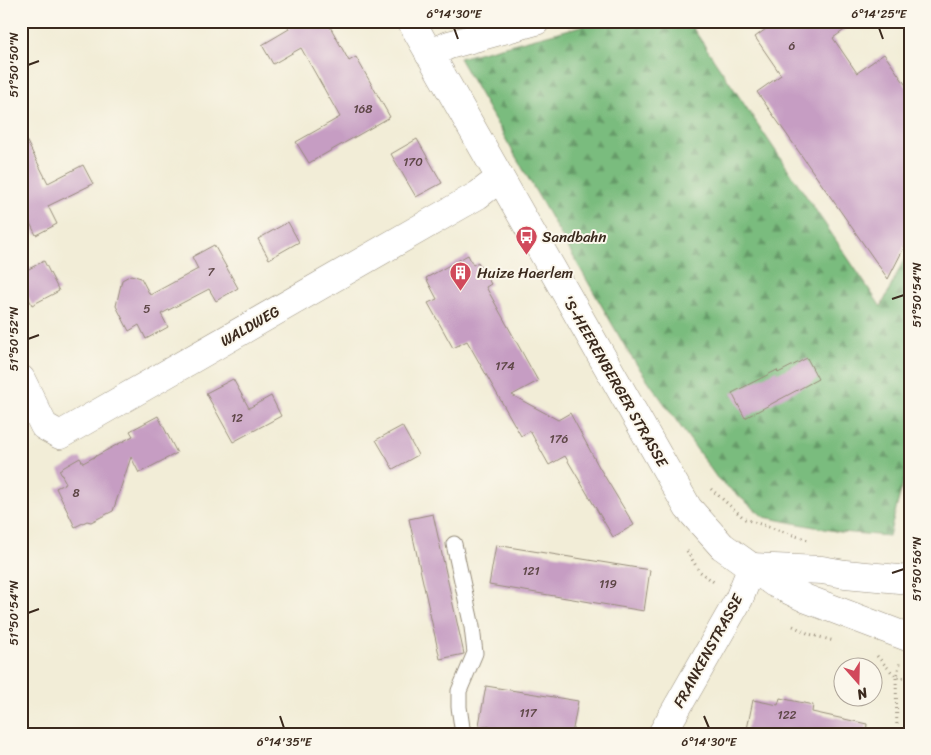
<svg xmlns="http://www.w3.org/2000/svg" width="931" height="755" font-family="Sriracha,sans-serif">
	<style>
		.forest { fill: url(#forest-firs); stroke: #5a734e }
		.building { fill: #c69dc3 }
		.lines { fill: none; stroke-linecap: round; stroke-linejoin: round }
		.service-casing { stroke: #968c7a; stroke-width: 17 }
		.minor-casing { stroke: #968c7a; stroke-width: 29 }
		.tertiary-casing { stroke: #968c7a; stroke-width: 29 }
		.path { stroke: #968c7a; stroke-width: 3; stroke-dasharray: 1 4; stroke-linecap: butt }
		.service { stroke: #fff; stroke-width: 15 }
		.minor { stroke: #fff; stroke-width: 28 }
		.tertiary { stroke: #fff; stroke-width: 28 }
		.ticks { fill: none; stroke: #3b2a1e; stroke-width: 2 }
		.labels { text-anchor: middle; stroke-width: 4; stroke-linejoin: round; paint-order: stroke }
		.number-label { font-size: 12px; fill: #5e4747 }
		.poi-label { font-size: 15px; fill: #3b2a1e; stroke: #fbf7ec; text-anchor: start }
		.street-label { font-size: 15px; fill: #3b2a1e; stroke: #fbf7ec }
		.neatline { fill: none; stroke: #3b2a1e; stroke-width: 2 }
		.ticks-label { font-size: 12px; text-anchor: middle; fill: #3b2a1e }
	</style>
	<defs>
		<pattern id="forest-firs" width="22" height="20" patternUnits="userSpaceOnUse" patternTransform="scale(1.25)"><rect width="22" height="20" fill="#7abc7e"/><path d="M5 1l3.5 6h-7zM16 11l3.5 6h-7z" fill="#659967"/></pattern>
	</defs>
	<rect width="100%" height="100%" fill="#fbf7ec"/>
	<filter id="ink" filterUnits="userSpaceOnUse"><feTurbulence type="fractalNoise" baseFrequency=".02" numOctaves="2"/><feDisplacementMap in="SourceGraphic" scale="10" xChannelSelector="R" yChannelSelector="G"/><feConvolveMatrix kernelMatrix="1 2 1 2 8 2 1 2 1" color-interpolation-filters="sRGB"/></filter>
	<filter id="wash" filterUnits="userSpaceOnUse"><feTurbulence type="fractalNoise" baseFrequency=".0096" numOctaves="4" result="noise"/><feDisplacementMap in="SourceGraphic" scale="20" xChannelSelector="R" yChannelSelector="G"/><feGaussianBlur stdDeviation="1.12" result="paint"/><feColorMatrix in="noise" values="0 0 0 0 0 0 0 0 0 0 0 0 0 0 0 0 0 1.4 0 .05"/><feComposite in="paint" operator="in"/></filter>
	<g filter="url(#wash)">
		<rect width="100%" height="100%" fill="#f2edd7"/>
		<path class="forest" d="M601 21H688L881 307 910 247V456L889 536 840 532 764 517 717 478 630 355 459 58Z"/>
		<g id="blocks">
			<g class="building">
				<path d="M285 21H327L349 61 356 57 390 117 309 163 296 142 340 117 301 48 273 64 262 45 289 29Z"/>
				<path d="M777 21H857L833 38 857 73 884 54 910 91V236L888 279 757 92 781 75 755 37Z"/>
				<path d="M21 130 48 183 83 165 93 184 48 206 57 224 36 235 21 205Z"/>
				<path d="M417 139 442 183 416 197 391 154Z"/>
				<path d="M288 222 299 242 269 259 258 239Z"/>
				<path d="M214 245 238 288 216 301 209 289 161 314 168 327 146 339 139 325 129 331 116 306 122 280 131 275 141 278 150 295 198 269 192 257Z"/>
				<path d="M468 255 473 265 478 262 491 284 486 287 538 381 512 395 558 420 570 413 599 467 634 525 613 537 565 456 549 465 530 431 521 436 467 341 453 348 428 303 437 299 426 278Z"/>
				<path d="M44 261 59 291 32 305 21 283V273Z"/>
				<path d="M807 358 818 379 745 418 732 393 777 370 778 373Z"/>
				<path d="M233 379 249 408 271 396 281 416 233 442 206 393Z"/>
				<path d="M158 416 177 453 139 473 131 457 113 511 91 522 87 521 75 527 56 488 66 483 59 470 80 458 83 463 133 436 130 431Z"/>
				<path d="M402 426 418 455 393 469 376 440Z"/>
				<path d="M433 514 464 654 440 659 409 519Z"/>
				<path d="M496 545 650 570 644 611 489 585Z"/>
				<path d="M486 686 578 701 572 734H518V732L479 725Z"/>
				<path d="M780 698 813 705 812 712 867 724 866 734H746L753 700 778 705Z"/>
			</g>
		</g>
	</g>
	<g filter="url(#ink)">
		<use href="#blocks" fill-opacity="0" stroke="#968c7a" stroke-width="1"/>
		<g class="lines">
			<defs>
				<path id="service" d="M454 544 472 627 475 653 459 691V707L463 734"/>
				<g id="minor">
					<path d="M429 54 449 45 536 21"/>
					<path d="M21 379 44 426 60 435 478 195 500 178"/>
					<path d="M662 734 739 599 752 567"/>
				</g>
				<g id="tertiary">
					<path d="M411 21 688 508 722 546 774 583 807 599 910 638"/>
					<path d="M752 567 822 570 845 574 910 580"/>
				</g>
			</defs>
			<use href="#service" class="service-casing"/>
			<use href="#minor" class="minor-casing"/>
			<use href="#tertiary" class="tertiary-casing"/>
			<g class="path">
				<path d="M711 489 745 519 808 540"/>
				<path d="M687 551 699 571 715 583"/>
				<path d="M906 553 910 536"/>
				<path d="M793 626 809 634 834 641"/>
				<path d="M877 656 896 677 910 678"/>
				<path d="M897 734 896 677 900 663"/>
			</g>
			<use href="#service" class="service"/>
			<use href="#minor" class="minor"/>
			<use href="#tertiary" class="tertiary"/>
		</g>
	</g>
	<path class="ticks" d="M454 28 458 39M879 28 883 39M28 65 39 61M892 299 904 295M28 339 39 335M892 573 904 569M28 613 39 609M280 716 284 728M704 716 709 728"/>
	<defs>
		<symbol id="bus-pin" viewBox="-11 -11 22 30"><path d="M0 17L-7.5 6A9.5 9.5 0 1 1 7.5 6Z" fill="#d1495b" stroke="#fbf7ec"/><path d="M-5-6H5V4H4V6H2V4H-2V6H-4V4H-5ZM-3.5-4V0h7V-4ZM-3.5 1.2v1.5H-2V1.2ZM2 1.2v1.5H3.5V1.2Z" fill="#fff"/></symbol>
		<symbol id="building-pin" viewBox="-11 -11 22 30"><path d="M0 17L-7.5 6A9.5 9.5 0 1 1 7.5 6Z" fill="#d1495b" stroke="#fbf7ec"/><path d="M-4-6H4V6H1V3H-1V6H-4ZM-2.5-4.3h1.7v1.8h-1.7ZM.8-4.3h1.7v1.8H.8ZM-2.5-1h1.7V.8h-1.7ZM.8-1h1.7V.8H.8Z" fill="#fff"/></symbol>
	</defs>
	<g fill-rule="evenodd">
		<use href="#bus-pin" x="514" y="224" width="25" height="34"/>
		<use href="#building-pin" x="448" y="260" width="25" height="34"/>
	</g>
	<g class="labels">
		<g class="number-label">
			<text x="792" y="50">6</text>
			<text x="363" y="113">168</text>
			<text x="413" y="166">170</text>
			<text x="211" y="276">7</text>
			<text x="147" y="313">5</text>
			<text x="505" y="370">174</text>
			<text x="237" y="422">12</text>
			<text x="559" y="443">176</text>
			<text x="76" y="497">8</text>
			<text x="531" y="575">121</text>
			<text x="608" y="588">119</text>
			<text x="528" y="717">117</text>
			<text x="787" y="719">122</text>
		</g>
		<g class="poi-label">
			<text x="542" y="242">Sandbahn</text>
			<text x="477" y="278">Huize Haerlem</text>
		</g>
		<g class="street-label">
			<text transform="translate(250 326) rotate(-30)" y="5">WALDWEG</text>
			<text transform="translate(615 381) rotate(60)" y="5">'S-HEERENBERGER STRASSE</text>
			<text transform="translate(708 651) rotate(-61)" y="5">FRANKENSTRASSE</text>
		</g>
	</g>
	<rect width="931" height="755" fill="none" stroke="#fbf7ec" stroke-width="55"/>
	<g transform="translate(858 682) rotate(160)"><circle r="24" fill="#fbf7ec" stroke="#aea59a"/>
	<path d="M0-4L9 19L0 12L-9 19Z" fill="#d1495b"/>
	<text y="-8" font-size="14" font-weight="bold" text-anchor="middle" fill="#3b2a1e">N</text>
	</g>
	<rect x="28" y="28" width="876" height="700" class="neatline"/>
	<g class="ticks-label">
		<text x="454" y="18">6°14'30"E</text>
		<text x="879" y="18">6°14'25"E</text>
		<text transform="translate(14 65) rotate(-90)" y="4">51°50'50"N</text>
		<text transform="translate(917 295) rotate(-90)" y="4">51°50'54"N</text>
		<text transform="translate(14 339) rotate(-90)" y="4">51°50'52"N</text>
		<text transform="translate(917 569) rotate(-90)" y="4">51°50'56"N</text>
		<text transform="translate(14 613) rotate(-90)" y="4">51°50'54"N</text>
		<text x="284" y="746">6°14'35"E</text>
		<text x="709" y="746">6°14'30"E</text>
	</g>
</svg>
